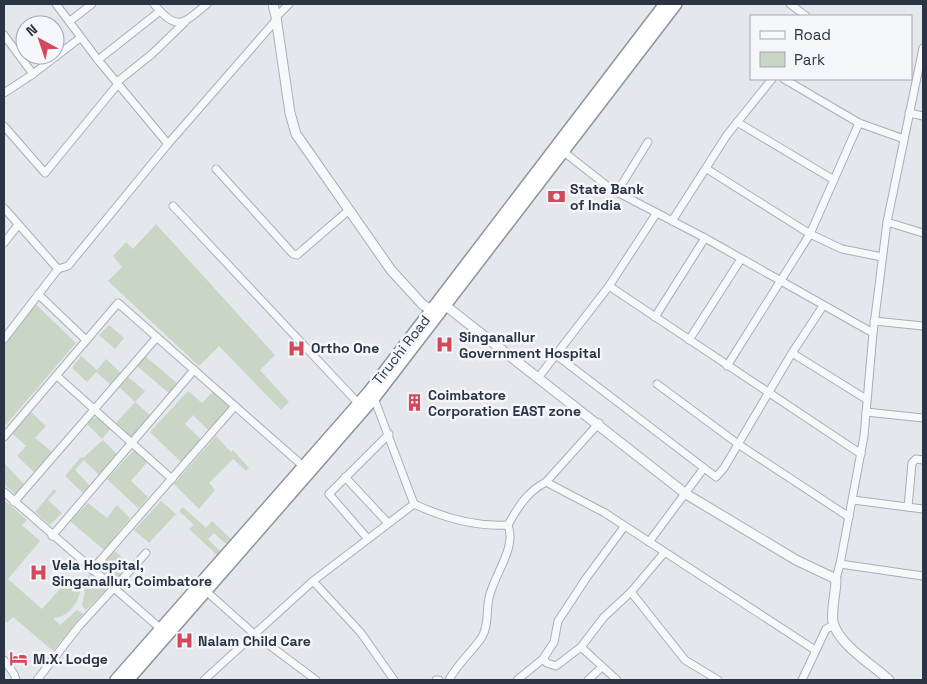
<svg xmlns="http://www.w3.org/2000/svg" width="927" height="684" font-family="'Space Grotesk',sans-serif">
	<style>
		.green { fill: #c9d6c5 }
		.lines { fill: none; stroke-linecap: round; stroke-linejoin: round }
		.minor-casing { stroke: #a9aeb7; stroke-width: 9 }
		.tertiary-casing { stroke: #a9aeb7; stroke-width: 11 }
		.trunk-casing { stroke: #8b94a3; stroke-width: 14 }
		.minor { stroke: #f7f8fa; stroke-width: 7 }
		.tertiary { stroke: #f7f8fa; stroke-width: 9 }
		.trunk { stroke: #fff; stroke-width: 11 }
		.labels { text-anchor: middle; stroke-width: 5; stroke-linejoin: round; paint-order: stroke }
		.poi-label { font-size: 14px; font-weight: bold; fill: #2b3445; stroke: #f4f6f9; text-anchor: start }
		.street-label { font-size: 14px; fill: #2b3445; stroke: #f4f6f9 }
	</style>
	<rect width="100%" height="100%" fill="#e4e7ec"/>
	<g class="green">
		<path d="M156 224 275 355 260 370 289 402 281 410 219 346 199 366 108 281 122 267 113 256 126 242 133 249Z"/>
		<path d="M32 301 76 343 4 427V336Z"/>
		<path d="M109 325 124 338 115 349 99 335Z"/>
		<path d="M81 356 97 370 106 359 121 373 110 384 96 372 87 382 72 368Z"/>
		<path d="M145 356 178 384 170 394 137 366Z"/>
		<path d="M128 377 145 391 135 402 151 416 134 436H130L116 423 135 402 119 387Z"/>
		<path d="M214 390 231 406 209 431 193 415 185 424 201 439 181 462 150 432 188 391 202 403Z"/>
		<path d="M31 412 46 426 35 438 52 452 34 472 17 456 26 446 12 433Z"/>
		<path d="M92 418H98L111 428 102 439 86 423Z"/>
		<path d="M216 436 231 452 233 450 249 468 246 471 233 459 209 483 215 490 199 509 174 484Z"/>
		<path d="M103 440 118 455 100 476 84 460 75 470 90 486 83 493 65 476 81 457 83 458Z"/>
		<path d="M134 450 148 461 131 481 148 497 139 509 107 479Z"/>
		<path d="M4 463 25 485 16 495 4 484Z"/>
		<path d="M54 489 57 491 48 500 62 513 50 525 35 512Z"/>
		<path d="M4 500 27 520 22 525 40 541 8 579 42 609 68 580 76 587 81 583C82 599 69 618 53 618L60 625 77 610 83 614 53 651 13 617 7 623 4 619Z"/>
		<path d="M161 501 176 514 149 543 134 530Z"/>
		<path d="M88 503 107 518 117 505 130 518 104 550 70 521Z"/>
		<path d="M183 507 206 528 212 521 231 539 226 544 214 533 208 539 220 551 217 555 189 529 194 525 179 511Z"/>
		<path d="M115 551 130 565 114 582 102 570 103 564Z"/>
		<path d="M90 574 92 575 87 581 94 588 100 582 108 588 86 610 82 606 85 591 83 582Z"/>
	</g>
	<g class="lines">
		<defs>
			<g id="minor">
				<path d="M56 4 98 60 168 144"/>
				<path d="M154 4C177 33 184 23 207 4"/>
				<path d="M790 4 806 16"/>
				<path d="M276 17 289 4"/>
				<path d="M70 21 92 4"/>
				<path d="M4 35 33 74"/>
				<path d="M98 60 160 11"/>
				<path d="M784 79 859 123 904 139"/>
				<path d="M117 82 152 54 185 22"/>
				<path d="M4 93 33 74 80 38"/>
				<path d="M909 113 923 116"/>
				<path d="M737 122 834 180"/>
				<path d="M4 126 45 173 118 84"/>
				<path d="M564 152 611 189 705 238 873 333"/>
				<path d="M216 169 293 254 297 255 349 210"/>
				<path d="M707 169 810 234 842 249 882 257"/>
				<path d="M617 192 648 142"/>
				<path d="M173 206 358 403"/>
				<path d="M4 208 58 269 68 266 168 144 277 19"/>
				<path d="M672 221 727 135 772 79"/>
				<path d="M887 222 923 233"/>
				<path d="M4 243 18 225"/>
				<path d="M609 286 861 454"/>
				<path d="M38 294 86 340"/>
				<path d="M655 317 705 238"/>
				<path d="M874 321 923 326"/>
				<path d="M4 339 58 269"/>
				<path d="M689 340 741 259"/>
				<path d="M792 353 866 399"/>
				<path d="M556 355 704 468"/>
				<path d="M727 366 810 234 859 123"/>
				<path d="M57 376 172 479"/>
				<path d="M538 378 609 286 656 214"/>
				<path d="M657 384 738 444 849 517"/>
				<path d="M374 398 414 504"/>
				<path d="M866 412 923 418"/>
				<path d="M4 437 118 303 303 466"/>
				<path d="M345 477 388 523"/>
				<path d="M546 482 605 513 815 650"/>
				<path d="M4 492 161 629"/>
				<path d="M853 500 923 509"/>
				<path d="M14 502 157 337"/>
				<path d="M908 507 912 463 916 459 923 460"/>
				<path d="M52 536 194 370"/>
				<path d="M368 539 329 494 389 434"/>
				<path d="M649 542 704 468 716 477 724 468 792 353 823 306"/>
				<path d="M840 564 923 576"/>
				<path d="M92 570 235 406"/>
				<path d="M836 579 840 564 864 436 873 333 887 222 923 48"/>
				<path d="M313 581 361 633 394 680"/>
				<path d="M206 591 253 633 316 680"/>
				<path d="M631 592 685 660 718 680"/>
				<path d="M581 647 617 680"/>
				<path d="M543 659 547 663 556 666 581 647 604 617 631 592 664 553"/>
				<path d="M4 660 14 674 16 680"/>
				<path d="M37 680 79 626 146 553"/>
				<path d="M204 680 313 581 414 504C444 518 475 527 508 525 518 507 527 492 546 482L599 423"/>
				<path d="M436 680H439"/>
				<path d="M449 680C457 664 472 652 482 637 489 625 486 611 489 598 494 574 517 548 508 525"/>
				<path d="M517 680 543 659 554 642 558 621 587 577 624 527"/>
				<path d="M588 680 602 667"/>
				<path d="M802 680 826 629 834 625"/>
			</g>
			<g id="tertiary">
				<path d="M273 4 276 17 290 113 296 134 391 270 423 305 432 310"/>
				<path d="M446 306 686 494 796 560 836 579C836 593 831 609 833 622 838 644 873 665 889 680"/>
			</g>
			<g id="trunk">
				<path d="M116 680 369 392 665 4"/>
				<path d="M128 680 374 398 676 4"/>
			</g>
		</defs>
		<use href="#minor" class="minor-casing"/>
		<use href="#tertiary" class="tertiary-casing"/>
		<use href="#trunk" class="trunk-casing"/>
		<use href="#minor" class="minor"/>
		<use href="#tertiary" class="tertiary"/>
		<use href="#trunk" class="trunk"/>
	</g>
	<defs>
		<symbol id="bank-bare" viewBox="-9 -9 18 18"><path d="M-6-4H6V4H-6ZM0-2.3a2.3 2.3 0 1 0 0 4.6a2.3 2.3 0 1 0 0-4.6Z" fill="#d1495b" stroke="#f4f6f9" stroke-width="2.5" paint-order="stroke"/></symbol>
		<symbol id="hospital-bare" viewBox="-9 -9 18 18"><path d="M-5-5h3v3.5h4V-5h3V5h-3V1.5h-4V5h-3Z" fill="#d1495b" stroke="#f4f6f9" stroke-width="2.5" paint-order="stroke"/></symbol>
		<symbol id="building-bare" viewBox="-9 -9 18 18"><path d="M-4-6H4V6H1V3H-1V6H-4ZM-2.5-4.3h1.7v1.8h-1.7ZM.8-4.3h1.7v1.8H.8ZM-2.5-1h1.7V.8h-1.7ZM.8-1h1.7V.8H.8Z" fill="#d1495b" stroke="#f4f6f9" stroke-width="2.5" paint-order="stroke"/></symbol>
		<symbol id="hotel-bare" viewBox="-9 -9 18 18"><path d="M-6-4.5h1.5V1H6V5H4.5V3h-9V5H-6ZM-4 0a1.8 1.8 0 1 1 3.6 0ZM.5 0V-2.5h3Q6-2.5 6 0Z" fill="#d1495b" stroke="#f4f6f9" stroke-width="2.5" paint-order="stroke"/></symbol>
	</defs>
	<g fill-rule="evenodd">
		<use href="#bank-bare" x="544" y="184" width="25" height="25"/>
		<use href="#hospital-bare" x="432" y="332" width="25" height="25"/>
		<use href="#hospital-bare" x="284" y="336" width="25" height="25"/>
		<use href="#building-bare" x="402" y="390" width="25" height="25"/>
		<use href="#hospital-bare" x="26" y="560" width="25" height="25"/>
		<use href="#hospital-bare" x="172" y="628" width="25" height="25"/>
		<use href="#hotel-bare" x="6" y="646" width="25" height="25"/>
	</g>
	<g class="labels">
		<g class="poi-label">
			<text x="570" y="194">State Bank<tspan x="570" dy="16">of India</tspan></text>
			<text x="459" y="342">Singanallur<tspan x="459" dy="16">Government Hospital</tspan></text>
			<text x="311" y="353">Ortho One</text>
			<text x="428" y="400">Coimbatore<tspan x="428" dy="16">Corporation EAST zone</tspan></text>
			<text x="52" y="570">Vela Hospital,<tspan x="52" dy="16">Singanallur, Coimbatore</tspan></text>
			<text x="198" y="646">Nalam Child Care</text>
			<text x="33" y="664">M.X. Lodge</text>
		</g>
		<g class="street-label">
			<text transform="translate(401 350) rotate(-52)" y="5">Tiruchi Road</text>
		</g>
	</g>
	<rect width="927" height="684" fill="none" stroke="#2b3445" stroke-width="10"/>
	<rect x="750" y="15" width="162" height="65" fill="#f4f6f9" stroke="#a4a8b1"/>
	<rect x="760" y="31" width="25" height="8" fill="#f7f8fa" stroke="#a4a8b1"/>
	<text x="794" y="40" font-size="15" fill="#2b3445">Road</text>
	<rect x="760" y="52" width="25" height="15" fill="#c9d6c5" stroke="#a4a8b1"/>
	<text x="794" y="65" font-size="15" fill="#2b3445">Park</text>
	<g transform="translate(40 40) rotate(320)"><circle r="24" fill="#f4f6f9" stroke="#a4a8b1"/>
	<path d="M0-4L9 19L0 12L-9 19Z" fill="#d1495b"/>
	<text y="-8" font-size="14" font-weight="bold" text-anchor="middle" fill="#2b3445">N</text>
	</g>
</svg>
